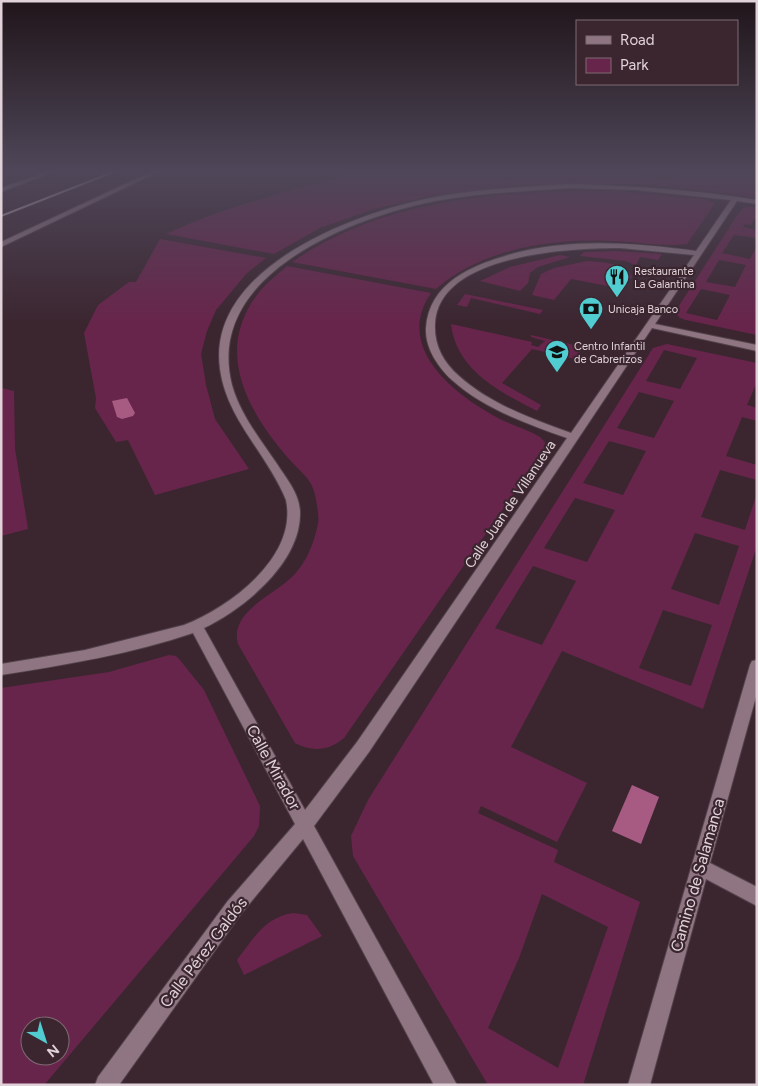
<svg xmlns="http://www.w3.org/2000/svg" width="758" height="1086" font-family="Figtree,sans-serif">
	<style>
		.green { fill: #68254b; fill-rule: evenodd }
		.water { fill: #a75b83 }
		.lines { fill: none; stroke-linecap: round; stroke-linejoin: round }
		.minor-casing { stroke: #53424a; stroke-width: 2 }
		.minor { fill: #8e7581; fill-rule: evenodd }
		.rail { stroke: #c0b1b8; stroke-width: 2 }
		.labels { text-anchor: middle; stroke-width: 4.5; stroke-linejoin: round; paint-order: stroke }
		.far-poi-label { font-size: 11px; fill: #e0d2d8; stroke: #3b2630; text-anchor: start }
		.street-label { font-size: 14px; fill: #e0d2d8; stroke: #3b2630 }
		.near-street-label { font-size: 16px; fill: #e0d2d8; stroke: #3b2630 }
	</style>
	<rect width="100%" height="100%" fill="#3b2630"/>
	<g class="green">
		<path d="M358 171H619L668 180 684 172 750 171 757 172V198L710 191 635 184 522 185 435 195 374 209 320 228 274 254 166 234C228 205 293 191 358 171Z"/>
		<path d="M617 191 704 199 715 203 687 244C664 247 638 242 615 241 555 238 482 248 436 289L292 262C386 197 507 190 617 191Z"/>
		<path d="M745 207H757V215L751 225 745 224 743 227 757 230V238L734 235 722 253 750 259 757 246V335L686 320 680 318 675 312 738 214ZM719 260 746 265 735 287 706 282ZM701 289 730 295 717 320 686 313Z"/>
		<path d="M160 239 266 258 247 273 216 310 207 331 201 354 206 385 215 419 249 469 155 495 128 440 116 442 95 408 96 398 84 333 98 305 129 282H136Z"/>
		<path d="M615 251 662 254 658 260 640 257 636 265 625 261 580 256 584 252Z"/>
		<path d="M560 255 570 257 538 267 530 273 528 283 520 291 480 281 510 267Z"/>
		<path d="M587 261C600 262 630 263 632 278L623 281 618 288 571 279 554 300 532 295 541 274 554 268Z"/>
		<path d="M287 266 431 293C394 347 453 394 498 418 511 425 526 429 540 437L545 442 544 450 344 738C329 751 312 752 295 743L238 644C229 611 275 595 294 575 307 561 314 543 318 524 319 518 318 512 317 505 313 478 306 478 289 459 248 412 214 352 257 295 265 284 277 275 287 266Z"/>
		<path d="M465 294 543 310 540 314 471 298 467 307 457 305Z"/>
		<path d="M451 324 532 342 531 345 538 347 545 341 531 337V335L583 347 575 359 532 349 502 383 541 405 537 411C500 392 456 370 451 324Z"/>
		<path d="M667 344 757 363V382L747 405 757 408V421L742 417 726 456 757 465V480L720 470 701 517 745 530 757 493V546L703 709 562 651 511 747 587 783 557 842 481 806 478 813 558 850 554 862 640 902 583 1085H488L353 856 351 836 368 800 653 348ZM664 350 697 358 680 389 646 381ZM639 392 674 401 654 438 617 428ZM609 441 646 451 623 495 583 483ZM575 498 615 510 587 562 544 548ZM695 533 739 546 719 605 671 589ZM533 566 576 581 542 645 495 628ZM663 610 712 625 691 686 639 668ZM542 894 608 927 558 1068 488 1028 519 958Z"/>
		<path d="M1 388 14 391 15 449 28 529 1 536Z"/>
		<path d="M169 655 176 656 180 660 204 690 260 806 259 826 254 836 45 1084 1 1085V688L109 672ZM30 1026H60V1056H30Z"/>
		<path d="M293 913 307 915 322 936 244 975 237 960C253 939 265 917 293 913Z"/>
	</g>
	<g class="water">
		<path d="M127 398 135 413 133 416 122 419 117 417 112 401Z"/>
		<path d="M632 785 659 797 641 844 612 831Z"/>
	</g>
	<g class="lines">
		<defs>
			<g id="minor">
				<path d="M49 171H56L1 192V188Z"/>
				<path d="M153 171H160L1 247V242Z"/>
				<path d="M570 184C633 186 695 190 757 200V204L737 201 655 324 757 345V351L652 328 369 752 314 826 457 1085H434L303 839 241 914 119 1085H95L98 1077 227 902 295 824 193 633C131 654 65 665 1 675V664L85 650 184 625C230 607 298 557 286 500 267 453 227 420 220 369 206 267 357 212 435 197 479 189 525 187 570 184ZM570 188 637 190 731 200 696 251C636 243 574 238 515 253 475 264 429 281 426 328 425 348 438 367 452 380 484 409 528 424 567 438L357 742 305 810 204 628C245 608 302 562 300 511 299 493 286 478 277 464 260 439 240 414 232 385 204 275 350 218 435 201 480 193 525 191 570 188ZM620 248 694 255 571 433C532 419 490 404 459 376 443 362 434 345 435 324 438 254 570 248 620 248Z"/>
				<path d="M757 660V693L710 863 757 887V906L706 879 650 1085H628L750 665 752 661Z"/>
			</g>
		</defs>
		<use href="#minor" class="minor-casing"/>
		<use href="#minor" class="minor"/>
		<path class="rail" d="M1 216 116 171"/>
	</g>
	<linearGradient id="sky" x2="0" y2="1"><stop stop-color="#20151a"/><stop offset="0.53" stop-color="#4f4759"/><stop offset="1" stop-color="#4f4759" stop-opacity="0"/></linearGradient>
	<rect width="758" height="323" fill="url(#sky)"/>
	<defs>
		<symbol id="restaurant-pin" viewBox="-11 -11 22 30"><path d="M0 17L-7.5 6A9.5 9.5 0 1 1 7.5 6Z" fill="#51ccd1" stroke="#3b2630"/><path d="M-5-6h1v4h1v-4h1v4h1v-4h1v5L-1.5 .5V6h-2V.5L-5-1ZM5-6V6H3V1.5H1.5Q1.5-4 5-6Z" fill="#111"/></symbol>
		<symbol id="bank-pin" viewBox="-11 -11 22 30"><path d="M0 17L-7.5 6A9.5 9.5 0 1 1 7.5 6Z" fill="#51ccd1" stroke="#3b2630"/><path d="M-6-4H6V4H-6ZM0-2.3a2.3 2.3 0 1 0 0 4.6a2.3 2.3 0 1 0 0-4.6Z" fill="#111"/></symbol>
		<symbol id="school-pin" viewBox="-11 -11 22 30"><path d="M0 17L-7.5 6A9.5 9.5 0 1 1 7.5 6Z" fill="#51ccd1" stroke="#3b2630"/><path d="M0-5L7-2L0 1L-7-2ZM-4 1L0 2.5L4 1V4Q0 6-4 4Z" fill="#111"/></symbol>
	</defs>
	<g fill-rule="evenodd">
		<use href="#restaurant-pin" x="603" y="263" width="28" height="38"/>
		<use href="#bank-pin" x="577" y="295" width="28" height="38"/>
		<use href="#school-pin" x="543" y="338" width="28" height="38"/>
	</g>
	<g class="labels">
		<g class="far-poi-label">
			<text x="634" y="275">Restaurante<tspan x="634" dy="13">La Galantina</tspan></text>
			<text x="608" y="313">Unicaja Banco</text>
			<text x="574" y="350">Centro Infantil<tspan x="574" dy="13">de Cabrerizos</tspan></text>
		</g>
		<g class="street-label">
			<text transform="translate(510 504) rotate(-56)" y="5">Calle Juan de Villanueva</text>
		</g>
		<g class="near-street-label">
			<text transform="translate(274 767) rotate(61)" y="6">Calle Mirador</text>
			<text transform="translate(697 875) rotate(-74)" y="6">Camino de Salamanca</text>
			<text transform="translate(203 952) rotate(-53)" y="6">Calle Pérez Galdós</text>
		</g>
	</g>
	<rect width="758" height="1086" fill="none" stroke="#e0d2d8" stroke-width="5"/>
	<rect x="576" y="20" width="162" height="65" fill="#3b2630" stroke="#7d6b73"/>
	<rect x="586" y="36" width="25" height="8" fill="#8e7581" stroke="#7d6b73"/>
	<text x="620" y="45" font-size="15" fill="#e0d2d8">Road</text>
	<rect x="586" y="58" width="25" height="15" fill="#68254b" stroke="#7d6b73"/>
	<text x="620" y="70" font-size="15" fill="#e0d2d8">Park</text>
	<g transform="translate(45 1041) rotate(141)"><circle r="24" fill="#3b2630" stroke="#7d6b73"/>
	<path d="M0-4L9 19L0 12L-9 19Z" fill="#51ccd1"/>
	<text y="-8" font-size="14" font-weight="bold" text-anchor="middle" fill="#e0d2d8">N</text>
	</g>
</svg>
